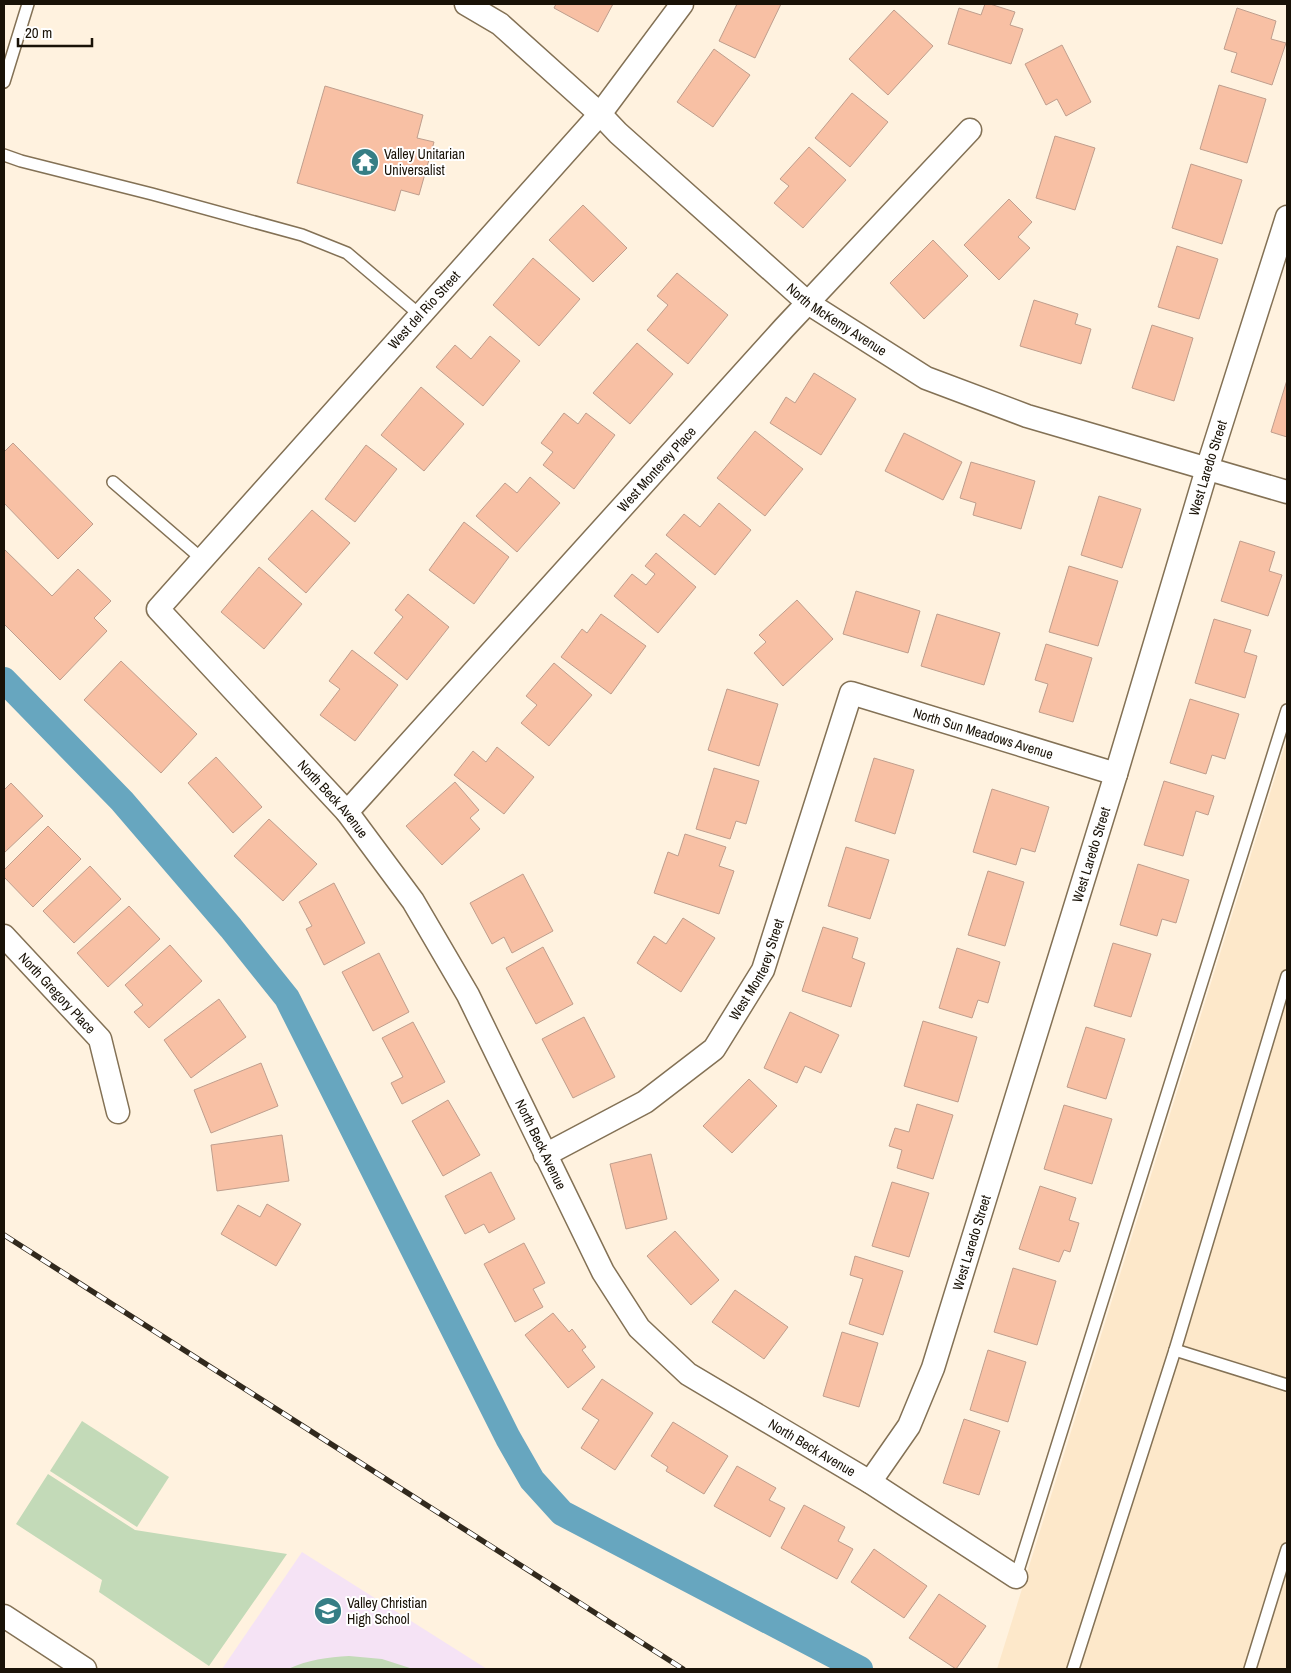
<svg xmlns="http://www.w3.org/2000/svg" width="1291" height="1673" font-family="'Archivo Narrow',sans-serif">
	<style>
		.built { fill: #fde8ca }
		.education { fill: #f5e3f5 }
		.green { fill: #c3dab8 }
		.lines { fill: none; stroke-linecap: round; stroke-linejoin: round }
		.canal { stroke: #67a6bf; stroke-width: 26 }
		.building { fill: #f8c0a4; stroke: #bf9e8d }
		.lane-casing { stroke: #837155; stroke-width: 14 }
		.street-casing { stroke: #837155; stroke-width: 25 }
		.lane { stroke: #fff; stroke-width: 11 }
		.street { stroke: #fff; stroke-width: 22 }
		.rail-casing { stroke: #31291d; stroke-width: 5.5 }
		.rail { stroke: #fff; stroke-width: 4; stroke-dasharray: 11; stroke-linecap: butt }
		.labels { text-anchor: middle; stroke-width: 4; stroke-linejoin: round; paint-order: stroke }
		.poi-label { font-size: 14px; fill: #191207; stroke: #fff; text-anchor: start }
		.street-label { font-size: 14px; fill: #191207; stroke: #fff }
	</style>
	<rect width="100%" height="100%" fill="#fff2df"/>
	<path class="built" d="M1287 739V1669H997Z"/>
	<path class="education" d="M302 1552 487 1669H222Z"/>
	<g class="green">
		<path d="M82 1421 169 1477 137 1527 50 1471Z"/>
		<path d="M48 1474 135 1530 287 1554 209 1666 99 1592 102 1580 16 1524Z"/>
		<path d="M349 1656 382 1659 413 1669H288C307 1660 328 1657 349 1656Z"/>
	</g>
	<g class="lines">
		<path class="canal" d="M4 680 122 801 231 928 287 998 508 1438 532 1480 562 1513 860 1669"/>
	</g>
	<g class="building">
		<path d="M556 4H613L598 32 554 8Z"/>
		<path d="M737 4H781L755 58 719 41Z"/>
		<path d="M985 4H990L1015 12 1010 25 1023 29 1011 64 948 44 959 8 981 15Z"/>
		<path d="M1237 8 1276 21 1271 39 1286 43 1272 85 1231 72 1237 53 1224 49Z"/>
		<path d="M894 10 933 46 888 95 849 59Z"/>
		<path d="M1062 45 1091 102 1066 116 1057 99 1046 105 1025 64Z"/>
		<path d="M714 49 750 75 713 127 677 102Z"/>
		<path d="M1219 85 1266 99 1247 163 1200 149Z"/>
		<path d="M325 86 423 115 417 138 434 142 419 195 401 190 395 211 297 183Z"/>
		<path d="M852 93 888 122 850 167 815 138Z"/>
		<path d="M1055 136 1095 148 1075 210 1036 198Z"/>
		<path d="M809 147 846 180 803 228 774 203 789 186 780 179Z"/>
		<path d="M1191 164 1242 180 1222 244 1172 228Z"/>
		<path d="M1009 199 1032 222 1018 237 1030 248 999 280 964 245Z"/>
		<path d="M583 205 627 248 593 282 549 240Z"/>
		<path d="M933 240 968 276 924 319 890 283Z"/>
		<path d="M1177 246 1218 259 1199 319 1158 307Z"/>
		<path d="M533 258 580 299 539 346 493 305Z"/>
		<path d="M677 273 728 315 688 364 647 330 668 305 657 296Z"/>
		<path d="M1034 300 1078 314 1075 324 1091 329 1081 364 1020 346Z"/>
		<path d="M1152 325 1193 338 1174 401 1132 388Z"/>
		<path d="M490 336 520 361 483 406 436 367 455 345 471 359Z"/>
		<path d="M637 343 673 374 630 424 593 393Z"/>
		<path d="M814 373 856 399 821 455 770 423 786 397 795 403Z"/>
		<path d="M1287 380V437L1271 432Z"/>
		<path d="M421 387 464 424 424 471 381 435Z"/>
		<path d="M564 413 578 424 586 413 615 435 574 489 543 465 553 452 541 443Z"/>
		<path d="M755 431 803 469 765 516 717 478Z"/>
		<path d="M904 433 962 462 943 500 885 471Z"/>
		<path d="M13 443 93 524 58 559 4 503V452Z"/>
		<path d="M366 445 397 469 355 522 325 499Z"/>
		<path d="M971 462 1035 481 1021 529 973 515 976 503 960 498Z"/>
		<path d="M530 477 560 503 517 552 476 516 505 483 517 493Z"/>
		<path d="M1099 496 1141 509 1122 568 1081 555Z"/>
		<path d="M719 503 751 530 715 575 666 535 684 514 700 527Z"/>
		<path d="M312 510 350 543 306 593 268 559Z"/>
		<path d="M464 522 509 557 474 604 429 570Z"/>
		<path d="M1240 541 1275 552 1269 571 1282 575 1268 616 1221 601Z"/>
		<path d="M4 549 52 596 78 569 111 601 94 618 107 631 60 680 4 624Z"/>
		<path d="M656 553 696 587 658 633 614 596 632 574 646 585 655 574 645 566Z"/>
		<path d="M1069 566 1118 581 1098 646 1049 632Z"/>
		<path d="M259 567 302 604 264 649 221 612Z"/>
		<path d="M856 591 920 611 908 653 843 634Z"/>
		<path d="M408 594 449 627 407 680 374 653 403 617 395 610Z"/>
		<path d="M797 600 833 639 783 686 754 653 766 642 759 635Z"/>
		<path d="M601 614 646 646 611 694 561 657 582 629 587 633Z"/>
		<path d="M937 614 1000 633 984 685 921 666Z"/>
		<path d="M1214 619 1251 630 1244 652 1257 656 1245 698 1195 683Z"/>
		<path d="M1046 644 1092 658 1073 722 1039 712 1048 684 1035 680Z"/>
		<path d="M352 650 398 685 355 741 320 715 340 689 329 681Z"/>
		<path d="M121 661 197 734 161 773 84 700Z"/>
		<path d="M554 663 592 695 549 746 521 723 537 705 526 696Z"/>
		<path d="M727 689 778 704 759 766 708 750Z"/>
		<path d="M1190 699 1239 714 1225 759 1212 755 1206 774 1170 763Z"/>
		<path d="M497 747 534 777 504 814 454 775 473 751 486 762Z"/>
		<path d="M216 757 262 807 233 833 188 783Z"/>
		<path d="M874 758 914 770 895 834 855 821Z"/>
		<path d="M714 768 759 781 746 824 736 821 730 839 696 829Z"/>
		<path d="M1164 781 1214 796 1208 815 1196 811 1183 856 1144 845Z"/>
		<path d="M455 782 479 810 470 818 480 829 442 865 406 826Z"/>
		<path d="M11 783 43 816 4 853V790Z"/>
		<path d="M992 789 1049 807 1035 852 1021 848 1016 865 973 852Z"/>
		<path d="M269 819 317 864 283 901 234 856Z"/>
		<path d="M48 826 81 859 33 907 4 877V870Z"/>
		<path d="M685 834 726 847 719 866 734 871 719 914 654 893 668 852 678 856Z"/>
		<path d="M846 847 889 860 870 919 828 906Z"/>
		<path d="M1138 864 1189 880 1176 923 1162 919 1157 936 1120 925Z"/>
		<path d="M90 866 121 899 74 943 43 911Z"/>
		<path d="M988 871 1024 882 1005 946 968 935Z"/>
		<path d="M523 874 553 931 512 953 504 937 492 944 470 903Z"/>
		<path d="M334 883 365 943 324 965 306 929 312 926 299 902Z"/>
		<path d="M129 906 160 939 108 987 77 953Z"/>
		<path d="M683 918 715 938 681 992 637 963 654 936 666 944Z"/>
		<path d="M823 927 858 938 852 958 865 963 851 1007 802 991Z"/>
		<path d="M1113 943 1151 954 1131 1017 1094 1006Z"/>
		<path d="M170 945 202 981 149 1028 134 1012 143 1005 125 985Z"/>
		<path d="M543 947 573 1004 536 1024 506 968Z"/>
		<path d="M957 948 1000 962 988 1003 978 1000 972 1018 939 1008Z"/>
		<path d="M379 953 409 1012 373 1031 342 972Z"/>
		<path d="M219 999 246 1037 191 1078 164 1040Z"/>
		<path d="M790 1012 839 1035 821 1073 805 1066 797 1083 764 1068Z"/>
		<path d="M584 1017 615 1077 573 1098 542 1039Z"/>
		<path d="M923 1021 977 1037 958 1102 904 1086Z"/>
		<path d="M413 1022 445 1082 402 1104 391 1083 403 1077 382 1038Z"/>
		<path d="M1086 1027 1125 1039 1106 1099 1067 1087Z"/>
		<path d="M261 1063 278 1106 211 1133 194 1090Z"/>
		<path d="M749 1079 777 1106 732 1153 703 1126Z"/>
		<path d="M448 1100 480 1155 443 1176 412 1121Z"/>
		<path d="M917 1104 953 1115 933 1179 897 1168 902 1150 889 1146 895 1128 909 1132Z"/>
		<path d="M1064 1105 1112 1119 1092 1184 1044 1169Z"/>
		<path d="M282 1135 289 1181 217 1191 211 1145Z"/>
		<path d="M651 1154 667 1219 626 1229 610 1164Z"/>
		<path d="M491 1172 515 1219 489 1233 484 1224 465 1234 445 1196Z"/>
		<path d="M892 1182 929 1193 909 1257 872 1246Z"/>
		<path d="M1040 1186 1076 1198 1069 1220 1079 1223 1070 1252 1064 1250 1059 1262 1019 1249Z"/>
		<path d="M267 1204 301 1224 276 1266 221 1234 238 1205 260 1217Z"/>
		<path d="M675 1231 719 1280 691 1305 647 1256Z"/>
		<path d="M524 1243 545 1283 533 1289 543 1307 515 1322 484 1264Z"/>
		<path d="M855 1256 903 1271 883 1335 849 1324 863 1279 850 1275Z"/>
		<path d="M1013 1268 1056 1281 1037 1345 994 1332Z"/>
		<path d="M735 1290 788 1327 764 1359 712 1322Z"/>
		<path d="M553 1313 569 1332 572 1329 586 1347 582 1350 595 1367 568 1388 525 1335Z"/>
		<path d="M842 1332 878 1343 859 1407 823 1396Z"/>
		<path d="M988 1350 1026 1362 1008 1422 970 1410Z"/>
		<path d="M602 1379 653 1413 615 1470 581 1448 599 1420 582 1409Z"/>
		<path d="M964 1419 1000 1431 979 1495 943 1483Z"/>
		<path d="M673 1422 728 1456 704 1494 666 1471 668 1467 651 1456Z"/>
		<path d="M737 1466 776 1488 769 1500 785 1508 770 1537 714 1506Z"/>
		<path d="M804 1505 845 1527 838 1541 853 1549 837 1579 781 1548Z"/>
		<path d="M874 1549 927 1586 904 1618 851 1582Z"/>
		<path d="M939 1594 986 1626 956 1669 909 1638Z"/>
	</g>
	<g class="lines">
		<defs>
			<g id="lane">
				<path d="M4 82 28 4"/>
				<path d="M4 155 21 161 152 194 302 235 347 253 420 315"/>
				<path d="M113 482 202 559"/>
				<path d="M1175 1350 1287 1385"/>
				<path d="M1016 1577 1287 710"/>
				<path d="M1073 1669 1175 1350 1287 976"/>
				<path d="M1250 1669 1287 1549"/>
			</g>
			<g id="street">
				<path id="s1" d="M466 4 500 24 600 114 618 133 808 303 926 378 1027 416 1287 492"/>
				<path id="s2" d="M682 4 600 114 158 609 347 812 413 901 468 995 603 1272 639 1328 688 1374 870 1482 1016 1577"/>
				<path id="s3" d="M347 812 784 328 970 130"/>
				<path id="s4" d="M4 936 100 1039 118 1112"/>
				<path id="s5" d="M545 1155 645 1102 714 1049 763 970 851 693 1116 774"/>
				<path id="s6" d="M870 1482 909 1426 933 1368 1116 774 1207 469 1287 217"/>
				<path d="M4 1616 85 1669"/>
			</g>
		</defs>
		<use href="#lane" class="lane-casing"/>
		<use href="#street" class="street-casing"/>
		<use href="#lane" class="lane"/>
		<use href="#street" class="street"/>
		<defs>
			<path id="rail" d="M4 1235 683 1669"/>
		</defs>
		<use href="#rail" class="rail-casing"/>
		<use href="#rail" class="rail"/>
	</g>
	<defs>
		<symbol id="temple-disc" viewBox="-11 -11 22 22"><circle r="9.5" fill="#367e85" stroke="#fff"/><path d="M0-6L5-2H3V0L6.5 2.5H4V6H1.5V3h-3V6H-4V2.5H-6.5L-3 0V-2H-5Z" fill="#fff"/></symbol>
		<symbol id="school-disc" viewBox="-11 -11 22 22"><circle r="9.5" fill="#367e85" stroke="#fff"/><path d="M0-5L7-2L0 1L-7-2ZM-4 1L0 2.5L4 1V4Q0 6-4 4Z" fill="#fff"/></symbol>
	</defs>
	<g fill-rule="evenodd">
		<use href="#temple-disc" x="349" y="146" width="32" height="32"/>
		<use href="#school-disc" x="312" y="1595" width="32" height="32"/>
	</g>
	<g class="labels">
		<g class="poi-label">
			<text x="384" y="159">Valley Unitarian<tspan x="384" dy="16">Universalist</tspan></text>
			<text x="347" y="1608">Valley Christian<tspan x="347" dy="16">High School</tspan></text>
		</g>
		<g class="street-label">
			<text transform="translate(424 310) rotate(-48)" y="5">West del Rio Street</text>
			<text dy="5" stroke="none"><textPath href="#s1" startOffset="488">North McKemy Avenue</textPath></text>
			<text dy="5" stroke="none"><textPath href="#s6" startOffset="1072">West Laredo Street</textPath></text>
			<text dy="5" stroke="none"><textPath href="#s3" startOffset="462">West Monterey Place</textPath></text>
			<text dy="5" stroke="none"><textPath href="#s5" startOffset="722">North Sun Meadows Avenue</textPath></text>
			<text dy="5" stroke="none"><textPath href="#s2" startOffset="1059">North Beck Avenue</textPath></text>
			<text dy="5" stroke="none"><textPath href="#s6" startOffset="668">West Laredo Street</textPath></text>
			<text dy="5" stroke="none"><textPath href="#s5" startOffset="291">West Monterey Street</textPath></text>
			<text dy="5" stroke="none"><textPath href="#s4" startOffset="78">North Gregory Place</textPath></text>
			<text dy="5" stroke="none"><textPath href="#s2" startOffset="1464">North Beck Avenue</textPath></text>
			<text dy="5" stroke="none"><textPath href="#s6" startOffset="262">West Laredo Street</textPath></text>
			<text dy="5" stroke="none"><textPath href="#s2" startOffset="1884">North Beck Avenue</textPath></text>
		</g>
	</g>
	<rect width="1291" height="1673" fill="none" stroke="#191207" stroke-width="10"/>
	<path d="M18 38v8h74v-8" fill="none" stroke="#191207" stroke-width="2.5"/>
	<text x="25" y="38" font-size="15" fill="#191207" stroke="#ffffff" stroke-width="4" paint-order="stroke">20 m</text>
</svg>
